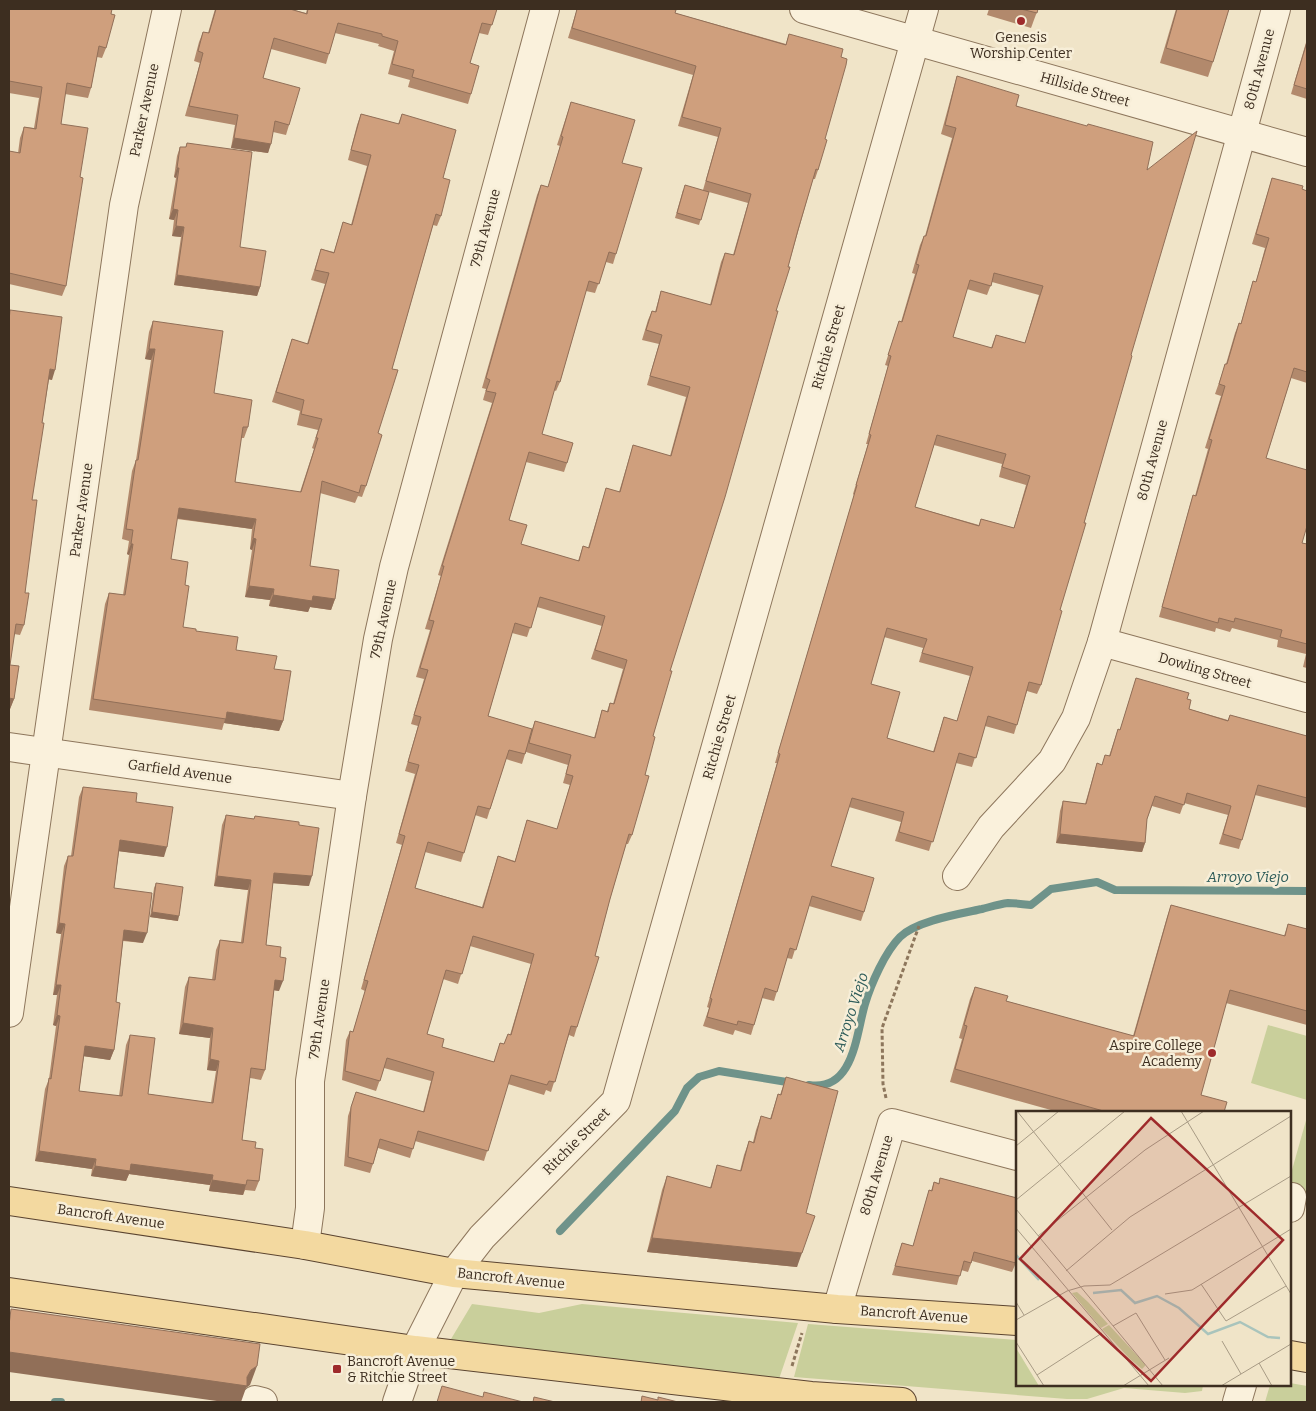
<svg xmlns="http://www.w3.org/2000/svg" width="1316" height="1411" font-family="Bitter,serif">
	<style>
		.green { fill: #c9cf9b }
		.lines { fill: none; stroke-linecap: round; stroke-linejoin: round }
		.stream { stroke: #6f938a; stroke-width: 8 }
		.minor-casing { stroke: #8d765c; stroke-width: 30 }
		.major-casing { stroke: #5b4430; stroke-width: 30 }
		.path { stroke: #8d765c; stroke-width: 3; stroke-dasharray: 4 2.5; stroke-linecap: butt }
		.minor { stroke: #faf1dc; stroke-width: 28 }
		.major { stroke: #f3d9a0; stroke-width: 28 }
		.wall { fill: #b2896c; fill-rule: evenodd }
		.shaded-wall { fill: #916f58 }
		.building { fill: #cf9f7d; stroke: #916f58; fill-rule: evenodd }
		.poi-dot { fill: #9e2a2b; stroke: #f7eed8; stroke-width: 2 }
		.labels { text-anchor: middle; stroke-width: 5; stroke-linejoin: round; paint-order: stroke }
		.poi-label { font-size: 14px; fill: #3d2e20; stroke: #f7eed8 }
		.street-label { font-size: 14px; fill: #3d2e20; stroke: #f7eed8 }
		.water-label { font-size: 15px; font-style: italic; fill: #2f5d5a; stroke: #f7eed8 }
		.inset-river { fill: none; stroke: #a9c4bc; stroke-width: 2.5 }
		.inset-road { fill: none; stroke: #a89b85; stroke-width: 1 }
		.view { fill: #9e2a2b; fill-opacity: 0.15; stroke: #9e2a2b; stroke-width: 2.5 }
		.inset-edge { fill: none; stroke: #3d2e20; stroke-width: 2.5 }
	</style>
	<rect width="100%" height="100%" fill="#f0e4c8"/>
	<g class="green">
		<path d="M1268 1025 1307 1036V1100L1251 1083Z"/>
		<path d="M1307 1117V1195L1290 1190V1177Z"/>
		<path d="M472 1304 539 1313 582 1304 798 1323 779 1379 457 1343 451 1339Z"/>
		<path d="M808 1324 1017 1340V1385H1203L1202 1391 1185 1393 1124 1388 1087 1399H1067L794 1377Z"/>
		<path d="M1290 1383 1307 1386V1402H1265L1270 1385H1290Z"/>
	</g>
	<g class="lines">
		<g class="stream">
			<path d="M809 1085C854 1092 856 1034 865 1004 871 984 885 952 900 937 916 921 959 914 982 909 990 907 999 904 1008 903 1015 903 1023 904 1031 905L1051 889 1097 882 1115 890 1307 891"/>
			<path d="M560 1231 675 1111 687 1088 699 1077 719 1071 793 1083"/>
			<path d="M55 1402H61"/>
		</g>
		<defs>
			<g id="minor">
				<path d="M804 9 1307 152"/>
				<path d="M1102 642 1307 698"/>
				<path d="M9 747 352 796"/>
				<path d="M957 876 991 827 1052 761 1076 718 1102 642 1276 9"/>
				<path d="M9 1013 124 205 167 9"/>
				<path d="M1290 1208 1292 1197"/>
				<path d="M305 1245 310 1208V1081L352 796 378 639 394 567 545 9"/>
				<path d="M837 1309 892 1123 1017 1156"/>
				<path d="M255 1400 263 1402"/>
				<path d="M397 1402 415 1350 454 1273 482 1237 616 1101 924 9"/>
				<path d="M1237 1402 1242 1385"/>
			</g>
			<g id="major">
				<path d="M9 1201 305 1245 454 1273 837 1309 1017 1321"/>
				<path d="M9 1292 415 1350 811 1396 902 1402"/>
				<path d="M1290 1355 1307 1358"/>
			</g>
		</defs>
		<use href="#minor" class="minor-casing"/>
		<use href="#major" class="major-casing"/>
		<g class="path">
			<path d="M886 1098 883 1084 882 1028 919 926"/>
			<path d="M792 1366 802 1333"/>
		</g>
		<use href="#minor" class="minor"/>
		<use href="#major" class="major"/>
	</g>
	<g class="wall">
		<path d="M9 9 111 14 106 48 102 58 97 57 91 88 88 98 65 94 61 124 80 177 66 286 62 296 9 284V151L18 153 20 138 24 127 34 128 39 98 9 93Z"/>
		<path d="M215 9H290L306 13 307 9H497L488 35 479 33 470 63 471 94 468 104 408 87 410 80 388 74 394 51 378 46 379 44 335 33 326 64 271 49 263 78 289 125 286 135 273 132 268 153 231 148 235 125 185 116 200 63 194 61 199 42 203 32 208 33Z"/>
		<path d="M577 9H672L675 13 786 44 789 34 825 139 818 170 815 179H813L788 267 776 311 670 671 653 736 645 775 632 835 628 844H626L610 899 595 956 577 1027 574 1037 569 1035 551 1092 546 1090 544 1095 508 1084 484 1161 415 1141 410 1158 378 1148 370 1173 344 1166 348 1116 356 1092 423 1112 431 1081 384 1068 376 1091 342 1080 346 1040 350 1031 353 1032 365 991 361 989 402 845 396 843 415 774 405 771 418 726 411 724 424 679 416 677 430 630 425 629 441 576 438 575 492 403 483 400 486 389 482 388 537 195 541 185 548 187 560 146 557 145 571 102 622 163 616 254 613 264 606 262 595 293 586 291 560 382 556 391 554 390 542 434 567 463 564 472 526 462 509 520 521 544 578 561 583 546 588 548 606 488 619 492 633 445 670 456 686 397 647 385 659 344 642 340 648 320 652 311 655 312 661 291 710 305 721 262 725 253 733 255 748 203 709 192 699 225 675 218 683 190H703L718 137 678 126 693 75 568 38ZM537 607 602 626 591 659 623 669 613 704 610 703 607 711 602 710 594 738 535 721 532 729 488 716 512 633 527 637ZM526 751V752L568 765 563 783 570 785 557 829 527 820 515 861 498 856 482 907 415 888 425 852 461 862 475 815 487 819 506 759 522 764ZM470 946 531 964 510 1035 508 1034 504 1044 500 1043 494 1062 442 1047 427 1034 443 979 458 984Z"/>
		<path d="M989 9H1038L1031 28 987 15Z"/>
		<path d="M1176 9H1229L1213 62 1208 77 1160 63Z"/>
		<path d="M1307 39V99L1291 94Z"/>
		<path d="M957 76 1147 170 1131 355 1060 610 1041 685 1037 694 1027 691 1014 734 985 726 972 767 956 763 929 851 895 841 901 822 849 807 831 866 864 912 861 921 809 906 792 959 787 958 774 1001 762 998 751 1035 735 1030 733 1035 703 1026 709 1008 707 1007 777 763H775L854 495 853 494 868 444H866L888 366 885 365 899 321 901 322 915 274 912 273 920 245 924 236H925L952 138 941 134 954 86ZM992 282 1039 295 1025 343 996 335 991 348 953 337 967 289 987 295ZM934 445 1002 464 999 477 1026 485 1014 528 981 519 979 525 915 507ZM884 637 923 648 919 662 970 676 957 721 944 717 933 752 887 738 871 684Z"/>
		<path d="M361 114 398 124 402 114 443 178 441 216 437 226 433 225 392 369 378 433 366 486 362 497 358 496 355 503 320 493 310 566 335 599 331 610 310 607 308 612 269 606 270 600 245 597 252 550 250 549 252 529 177 519 171 559 185 585 183 627 196 631 274 669 283 721 279 731 224 723 222 730 89 710 105 604 109 593 123 595 129 555 127 554 129 541 122 539 132 471 136 460 151 360 145 359 149 332 153 321 214 393 248 427 244 438H241L235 482 300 492 314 449 312 448 318 430 297 425 300 411 272 402 292 339 307 344 325 284 311 280 321 249 334 252 343 222 351 225 367 166 348 160 357 125Z"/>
		<path d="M187 143 260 287 257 296 174 285 181 237 172 236 174 220 169 219 176 178 174 177 177 156 180 147H186Z"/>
		<path d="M1272 178 1307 191V383L1291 378 1266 458 1302 543 1307 544V668L1303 667 1306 654 1277 647 1278 640 1232 628 1230 632 1216 628 1215 632 1159 617 1190 505 1193 495 1195 496 1208 449 1205 448 1221 396 1215 394 1222 374 1225 364H1226L1235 333 1239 323H1241L1250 291 1253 281 1256 282 1265 248 1252 244Z"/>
		<path d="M10 310 52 380 49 379 42 423 32 500 25 593 24 625 20 635 14 634 10 665 14 699 10 709 9 708V314Z"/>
		<path d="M1136 678 1187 699 1189 709 1228 720 1230 715 1307 736V808L1255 795 1239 849 1219 844 1228 815 1184 803 1180 814 1152 806 1147 819 1145 843 1142 852 1056 843 1060 811 1063 801 1085 804 1097 763 1102 765 1105 755 1109 756 1118 729 1120 730Z"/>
		<path d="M83 787 136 802 164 857 119 851 114 888 143 943 123 941 116 1002 114 1050 110 1060 84 1056 79 1091 119 1096 126 1045 130 1035 148 1094 211 1103 216 1071 207 1070 210 1038 179 1034 185 987 189 977 212 980 216 950 220 940 241 942 248 890 214 886 222 825 226 815 254 819 255 816 299 825 309 886 273 883 266 945 280 957 279 991 274 990 265 1070 261 1080 250 1078 242 1140 255 1148 259 1181 255 1191 245 1190 243 1195 209 1191 210 1185 129 1174 126 1181 91 1176 92 1169 35 1161 45 1089 49 1079 56 1026 53 1025 57 995H53L61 934 56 933 61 892 64 866 68 856H71L79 797Z"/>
		<path d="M156 883 178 921 150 917 154 888Z"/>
		<path d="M1171 905 1284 936 1288 924 1307 929V1025L1226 1003 1201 1095 1224 1112H1058L950 1082 962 1039 959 1038 970 999 975 987 1006 1001 1133 1036 1167 917Z"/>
		<path d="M786 1077 806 1213 797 1267 647 1252 662 1190 667 1176 710 1188 717 1165 740 1171 744 1155 749 1141 753 1142 756 1130 761 1116 770 1119 778 1094 780 1095Z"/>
		<path d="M940 1178 1017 1198V1265H1015L1012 1272 972 1261 968 1272 961 1270 957 1285 892 1275 902 1243 913 1246 929 1190 931 1191 934 1182 939 1183Z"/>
	</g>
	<g class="shaded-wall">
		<path d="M234 138 271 144 268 153 231 148Z"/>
		<path d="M177 168H179L176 178 174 177Z"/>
		<path d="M173 209 178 210 174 220 169 219Z"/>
		<path d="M176 226 184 227 181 237 172 236Z"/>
		<path d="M177 275 260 287 257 296 174 285Z"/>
		<path d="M149 349H155L151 360 145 359Z"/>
		<path d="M50 369 55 370 52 380 47 379Z"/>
		<path d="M179 508 256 519 252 529 175 518Z"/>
		<path d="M253 538 256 539 252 550 250 549Z"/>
		<path d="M131 544H133L129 555 127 554Z"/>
		<path d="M249 586 274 589 270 600 245 597Z"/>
		<path d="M273 595 313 596 335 599 331 610 310 607 308 612 269 606Z"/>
		<path d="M9 698 14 699 10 709 9 708Z"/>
		<path d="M227 712 283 721 279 731 224 723Z"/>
		<path d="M1060 834 1145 843 1142 852 1056 843Z"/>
		<path d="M120 840 167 847 164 857 117 851Z"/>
		<path d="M274 873 312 876 309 886 270 883Z"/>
		<path d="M217 876 251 880 248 890 214 886Z"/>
		<path d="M152 912 179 916 178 921 150 917Z"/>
		<path d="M59 923 65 924 61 934 56 933Z"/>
		<path d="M124 930 147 933 143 943 121 940Z"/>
		<path d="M275 980 283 981 279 991 272 990Z"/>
		<path d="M56 985H61L57 995H53Z"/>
		<path d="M57 1015 60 1016 56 1026 53 1025Z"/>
		<path d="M183 1023 213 1028 210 1038 179 1034Z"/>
		<path d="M85 1046 114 1050 110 1060 82 1056Z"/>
		<path d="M210 1059 219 1061 216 1071 207 1070Z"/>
		<path d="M39 1151 96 1159 92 1169 35 1161Z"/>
		<path d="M131 1164 213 1175 210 1185 129 1174 126 1181 91 1176 95 1166Z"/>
		<path d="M212 1180 246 1185 243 1195 209 1191Z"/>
		<path d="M652 1238 802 1253 797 1267 647 1252Z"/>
		<path d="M9 1352 247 1377 251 1370 257 1366 250 1385 246 1388 241 1402H224L9 1372Z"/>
	</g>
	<g class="building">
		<path d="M9 9H112L111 14 115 15 106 48 99 46 91 88 67 83 61 124 88 128 80 177 83 178 66 286 9 273V151L20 153 24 127 36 129 42 87 9 81Z"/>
		<path d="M216 9H290L307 14 308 9H497L492 25 482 23 470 63 479 66 471 94 412 77 414 70 392 64 398 41 382 36V34L338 23 329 54 274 38 263 78 300 88 289 125 275 121 271 144 234 138 238 115 189 106 203 53 198 51 203 32 209 33Z"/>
		<path d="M577 9H672L676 10 675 13 786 45 789 34 843 49 841 57 847 59 846 65 825 139 827 140 818 170 816 169 798 230 788 267H790L776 311H778L725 497 670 671H672L653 736 655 737 645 775 649 776 632 835 629 834 610 899 595 956 599 957 577 1027 571 1026 555 1082 549 1081 547 1085 511 1075 488 1151 418 1131 413 1149 380 1139 373 1164 348 1157 351 1107 356 1092 424 1112 434 1072 387 1058 380 1081 345 1071 350 1031 353 1032 368 981 364 980 405 836 399 834 419 765 408 762 421 717 414 715 428 670 420 668 434 621 429 620 444 566H442L496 393 486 391 490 380 486 378 541 185 548 187 563 137 561 136 571 102 635 120 622 163 642 168 616 254 609 252 599 284 589 281 560 382 557 381 542 434 573 443 567 463 529 452 509 520 527 525 521 544 579 561 583 546 589 548 606 488 620 492 633 445 671 456 690 387 650 376 662 335 646 330 652 311 656 312 661 291 711 305 725 253 734 255 751 194 706 181 721 128 682 117 696 66 572 28ZM540 597 605 616 595 650 627 660 614 704 610 703 608 712 602 710 595 738 535 721 529 743 571 755 566 774 573 776 557 829 527 820 515 862 498 856 483 908 415 888 428 842 464 853 478 806 490 809 509 750 525 754 532 729 488 716 515 623 531 628ZM473 936 534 954 511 1035 508 1034 504 1044 500 1043 494 1062 442 1047 444 1039 427 1034 446 970 462 974Z"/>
		<path d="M1021 9H1038L1037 13Z"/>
		<path d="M1177 9H1229L1213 62 1166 48Z"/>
		<path d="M1307 42V89L1294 85Z"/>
		<path d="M957 76 1019 95 1016 106 1087 126 1088 124 1153 142 1147 170 1197 131 1131 355 1132 356 1084 523H1086L1060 610 1062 611 1041 685 1029 682 1017 725 988 716 976 758 959 753 933 842 899 832 904 812 852 798 831 866 874 878 864 912 812 896 796 950 790 948 777 992 765 988 754 1025 738 1021 737 1025 707 1017 712 999 710 998 780 754 778 753 857 485H856L871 435 869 434 891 356 888 355 899 321 902 322 919 265 916 264 924 236H926L956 128 945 125ZM994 273 1043 286 1025 343 996 335 992 348 953 337 970 280 991 286ZM937 435 1006 454 1002 467 1030 476 1014 528 981 519 979 526 915 507ZM887 628 927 639 922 653 973 667 957 721 944 717 934 752 887 738 900 692 871 684Z"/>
		<path d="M361 114 399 124 402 114 456 130 443 178 450 180 441 216 436 214 392 369 398 370 378 433 382 435 366 486 361 485 359 493 322 481 310 566 339 570 335 599 313 596 312 601 273 595 274 589 249 586 256 539 253 538 256 519 179 508 171 559 188 562 185 585 189 586 183 627 196 629V631L238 637 236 650 277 656 274 669 291 671 283 721 227 712 226 719 93 699 109 593 125 595 133 544H131L133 530 126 529 136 460H138L155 349H149L153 321 223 331 214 393 252 400 248 427H243L235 482 301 492 318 438H316L322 419 301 414 304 400 276 392 292 339 308 344 329 273 315 270 321 249 334 253 343 222 352 225 371 155 351 150Z"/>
		<path d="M187 143 252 152 240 247 266 251 260 287 177 275 184 227 176 226 178 210 173 209 179 168H177L180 147H186Z"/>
		<path d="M1272 178 1303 186 1302 189 1307 191V372L1294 368 1266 458 1307 470V526L1302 543 1307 544V644L1280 637 1282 630 1235 618 1234 622 1219 618 1218 623 1162 607 1193 495 1196 496 1212 440 1209 439 1225 386 1219 384 1225 364H1227L1239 323 1241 324 1253 281 1256 282 1269 238 1256 234Z"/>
		<path d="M685 185 709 192 701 220 677 213Z"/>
		<path d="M10 310 62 317 55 370 50 369 42 423H44L32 500H37L25 593H29L24 625 16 624 10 665 19 666 14 699 9 698V321Z"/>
		<path d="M1136 678 1189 693 1187 699 1191 700 1189 709 1228 721 1230 715 1307 736V798L1258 785 1242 840 1223 834 1231 806 1187 793 1184 805 1155 796 1147 819 1145 843 1060 834 1063 801 1086 804 1097 763 1102 765 1105 755 1110 756 1118 729 1120 730Z"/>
		<path d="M83 787 137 793 136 802 173 807 167 847 120 840 114 888 152 893 147 933 124 930 116 1002 120 1003 114 1050 85 1046 79 1091 122 1096 130 1035 155 1038 148 1094 213 1103 219 1061 210 1059 213 1028 183 1023 189 977 215 980 220 940 243 943 251 880 217 876 226 815 254 819 255 816 299 822V825L319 828 312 876 274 873 266 945 281 947 280 957 286 958 283 981 275 980 265 1070 251 1068 242 1140 256 1142 255 1148 263 1149 259 1181 247 1180 246 1185 212 1180 213 1175 131 1164 130 1171 95 1166 96 1159 39 1151 49 1078 51 1079 60 1016 57 1015 61 985H56L65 924 59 923 64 882 68 856H73Z"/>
		<path d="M156 883 183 887 179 916 152 912Z"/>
		<path d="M1171 905 1285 936 1288 924 1307 929V1011L1230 990 1201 1095 1227 1102 1224 1112H1107L955 1069 967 1026 964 1025 975 987 1008 996 1006 1001 1134 1036Z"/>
		<path d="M786 1077 838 1091 806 1213 815 1216 802 1253 652 1238 667 1176 711 1188 717 1165 741 1171 749 1141 754 1143 761 1116 771 1119 778 1094 781 1095Z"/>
		<path d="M940 1178 1017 1198V1257L1016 1263 974 1252 971 1263 964 1261 960 1276 895 1266 902 1243 913 1246 929 1190 932 1191 934 1182 939 1184Z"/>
		<path d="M11 1309 260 1344 257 1366 251 1370 247 1377V1386L9 1352V1325Z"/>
		<path d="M442 1386 483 1397 484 1392 523 1402H437Z"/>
		<path d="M642 1396 658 1400V1397L678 1402H641Z"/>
		<path d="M534 1397 555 1402H533Z"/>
	</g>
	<g class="poi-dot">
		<circle cx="1021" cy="21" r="5"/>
		<circle cx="1212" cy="1053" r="5"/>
		<rect x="332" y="1364" width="10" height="10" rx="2.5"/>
	</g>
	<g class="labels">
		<g class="poi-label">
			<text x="1021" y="42">Genesis<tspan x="1021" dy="16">Worship Center</tspan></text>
			<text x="1202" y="1050" text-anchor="end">Aspire College<tspan x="1202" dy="16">Academy</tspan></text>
			<text x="347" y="1366" text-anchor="start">Bancroft Avenue<tspan x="347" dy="16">&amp; Ritchie Street</tspan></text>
		</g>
		<g class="street-label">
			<text transform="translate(1259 69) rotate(-75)" y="5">80th Avenue</text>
			<text transform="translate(1085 89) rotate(16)" y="5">Hillside Street</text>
			<text transform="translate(144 110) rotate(-78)" y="5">Parker Avenue</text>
			<text transform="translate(485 228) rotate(-75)" y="5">79th Avenue</text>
			<text transform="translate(828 347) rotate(-74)" y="5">Ritchie Street</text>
			<text transform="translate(1152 460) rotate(-75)" y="5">80th Avenue</text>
			<text transform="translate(81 510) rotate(-82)" y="5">Parker Avenue</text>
			<text transform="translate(383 619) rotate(-78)" y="5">79th Avenue</text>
			<text transform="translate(1205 670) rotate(16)" y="5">Dowling Street</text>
			<text transform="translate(719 737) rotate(-74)" y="5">Ritchie Street</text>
			<text transform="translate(180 771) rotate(8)" y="5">Garfield Avenue</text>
			<text transform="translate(319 1019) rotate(-82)" y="5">79th Avenue</text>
			<text transform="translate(576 1141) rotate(-45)" y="5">Ritchie Street</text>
			<text transform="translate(876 1175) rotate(-73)" y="5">80th Avenue</text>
			<text transform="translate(111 1216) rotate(8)" y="5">Bancroft Avenue</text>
			<text transform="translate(511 1278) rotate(6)" y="5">Bancroft Avenue</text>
			<text transform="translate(914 1314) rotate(4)" y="5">Bancroft Avenue</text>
		</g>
		<g class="water-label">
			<text x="1248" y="882">Arroyo Viejo</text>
			<text transform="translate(851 1012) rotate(-72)" y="5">Arroyo Viejo</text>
		</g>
	</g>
	<g transform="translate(1016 1111)">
		<rect width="275" height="275" fill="#f0e4c8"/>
		<path d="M61 181 72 191 92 213 85 217 56 182ZM93 214 129 253V255L126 258 114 248 86 218ZM0 237 23 275H0Z" fill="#c9cf9b"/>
		<path class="inset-river" d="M0 144 23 169M77 182 105 179 119 192 141 185 163 197 192 223 224 211 252 226 264 227"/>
		<path class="inset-road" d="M1 0 96 119M165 0 275 183M0 35 43 0M0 89 109 0M0 98 147 275M0 117 133 275M22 125 129 39 188 0M50 160 114 106 275 5M185 173 210 210 270 175M149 183 176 179 275 118M0 191 8 204M0 209 51 180 68 175 94 174 275 65M97 215 120 202 149 249M206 230 225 263M0 231 28 275M243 252 256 275M21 264 86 222M107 275 153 247M205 275 275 233"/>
		<path class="view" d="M135 7 267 129 135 270 4 148Z"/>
		<rect width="275" height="275" class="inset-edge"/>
	</g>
	<rect width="1316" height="1411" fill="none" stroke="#3d2e20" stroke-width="20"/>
</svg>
